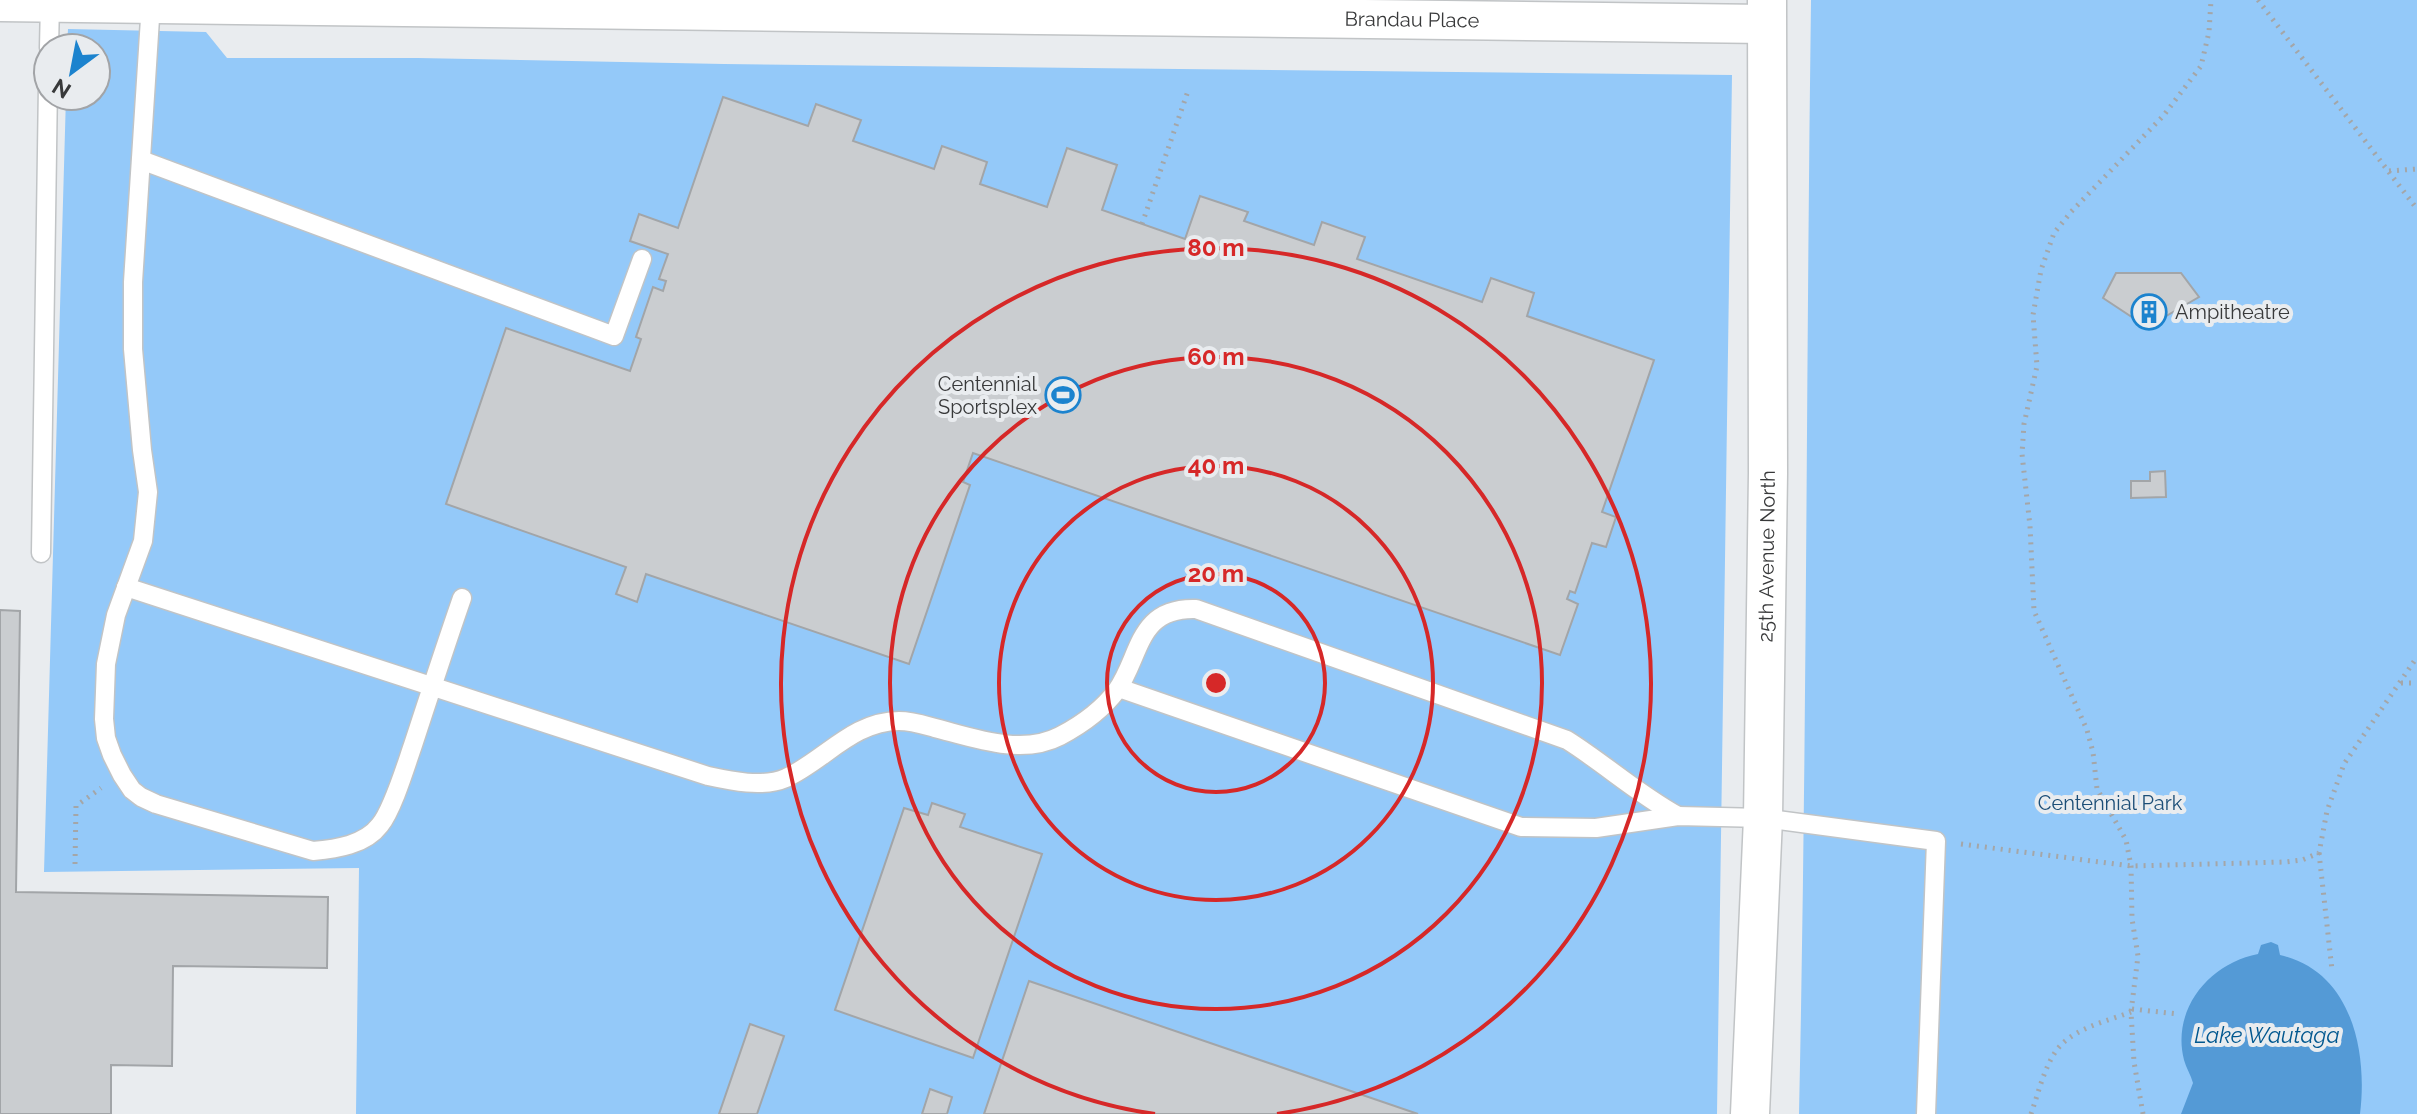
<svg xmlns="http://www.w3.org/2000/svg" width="2417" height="1114" font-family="Raleway,sans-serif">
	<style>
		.green { fill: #94c9f9 }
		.water { fill: #549ad6 }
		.building { fill: #cacdd0; stroke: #a2a5a8; stroke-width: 2 }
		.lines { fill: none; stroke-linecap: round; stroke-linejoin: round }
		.service-casing { stroke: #c1c4c6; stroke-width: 21 }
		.minor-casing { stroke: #c1c4c6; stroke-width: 41 }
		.path { stroke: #a4a6a8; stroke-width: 5; stroke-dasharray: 2 6; stroke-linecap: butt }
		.service { stroke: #fff; stroke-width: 18 }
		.minor { stroke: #fff; stroke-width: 38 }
		.ring { fill: none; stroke: #d62828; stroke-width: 4 }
		.labels { text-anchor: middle; stroke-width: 8; stroke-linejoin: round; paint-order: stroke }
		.street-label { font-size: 20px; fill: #38393a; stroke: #e9ecef }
		.poi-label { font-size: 20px; fill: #38393a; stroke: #e9ecef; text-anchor: start }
		.park-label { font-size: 20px; fill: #1c4e77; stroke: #e9ecef }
		.water-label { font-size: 22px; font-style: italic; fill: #00578f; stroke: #e9ecef }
		.centre { fill: #d62828; stroke: #e9ecef; stroke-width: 4 }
		.ring-label { font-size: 24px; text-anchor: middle; font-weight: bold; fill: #d62828; stroke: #e9ecef; stroke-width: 8; stroke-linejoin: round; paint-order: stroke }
	</style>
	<rect width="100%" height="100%" fill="#e9ecef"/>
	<g class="green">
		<path d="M1811 0H2417V1114H1799C1807 743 1806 371 1811 0Z"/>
		<path d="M68 29 206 32 227 58H418L724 64 1732 75 1717 1114H356L359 868 44 872 66 96H96V48H67Z"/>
	</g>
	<path class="water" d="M2271 942 2278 945 2280 955C2351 971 2368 1050 2360 1114H2181L2193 1083C2191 1075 2186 1068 2184 1060 2171 1009 2210 963 2258 954L2261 945Z"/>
	<g class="building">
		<path d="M723 97 808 126 816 104 861 120 853 141 934 169 942 146 987 162 980 184 1047 207 1067 148 1117 165 1102 210 1185 239 1200 196 1248 212 1244 221 1314 245 1322 222 1365 237 1357 259 1482 302 1491 278 1534 293 1527 316 1654 360 1602 512 1616 517 1606 547 1592 543 1575 593 1570 591 1567 599 1578 604 1560 655 973 453 963 482 970 485 909 664 646 574 637 602 616 594 626 567 446 504 506 328 630 371 641 339 636 337 653 287 663 291 666 281 659 279 668 254 630 241 639 214 678 228Z"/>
		<path d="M2116 273H2181L2199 297 2147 327 2103 298Z"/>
		<path d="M2165 471 2166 497 2131 498V481H2150V472Z"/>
		<path d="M0 610 20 611 16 892 328 897 327 968 173 966 172 1066 111 1065V1114H0Z"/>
		<path d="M932 803 965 814 960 827 1042 854 973 1058 835 1010 904 808 928 815Z"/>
		<path d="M1029 981 1418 1114H984Z"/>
		<path d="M750 1024 784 1036 757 1114H719Z"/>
		<path d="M930 1089 952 1097 947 1114H922Z"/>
	</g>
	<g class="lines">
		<defs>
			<g id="service">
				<path d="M151 3 133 282V349L142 450 148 492 143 541 116 615 106 664 104 719 106 738 112 755 122 775 132 790 141 797 156 804 313 851C336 849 365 845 380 825 393 809 406 765 413 745 429 696 445 647 462 598"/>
				<path d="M49 48 50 2"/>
				<path d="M141 160 614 336 642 259"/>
				<path d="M41 553 48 84"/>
				<path d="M126 587 708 776C731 781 763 788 786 778 825 760 853 721 899 721 912 721 924 725 935 728 974 738 1022 756 1060 736 1081 725 1103 709 1117 690 1141 656 1137 607 1196 609L1567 740C1605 764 1638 794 1678 816"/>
				<path d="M1119 688 1521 827 1596 828 1678 816 1763 818 1936 841 1926 1114"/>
			</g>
			<g id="minor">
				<path id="s1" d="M0 2 1766 24"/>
				<path id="s2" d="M1750 1114 1763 818 1768 473 1767 1"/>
			</g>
		</defs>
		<use href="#service" class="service-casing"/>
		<use href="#minor" class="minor-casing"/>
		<g class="path">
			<path d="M2258 0 2417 209"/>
			<path d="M2389 171 2417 169"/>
			<path d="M1142 224 1188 91"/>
			<path d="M2401 683H2417"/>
			<path d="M1961 844 2131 866 2286 862 2302 860 2319 853 2327 811 2344 764 2417 657"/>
			<path d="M2319 853 2332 970"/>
			<path d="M75 864 76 806 101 788"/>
			<path d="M2132 1009 2178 1014"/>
			<path d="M2031 1114C2038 1094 2043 1072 2054 1054 2069 1029 2105 1022 2131 1012"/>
			<path d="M2143 1114 2134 1062 2131 1012 2138 956 2132 919 2131 866 2126 840 2097 789 2093 752 2087 730 2034 611 2030 526 2022 454 2024 424 2037 366 2033 315 2041 270 2054 233 2071 212 2164 115 2201 66 2209 32 2211 0"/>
		</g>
		<use href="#service" class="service"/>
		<use href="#minor" class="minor"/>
	</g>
	<g class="ring">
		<circle cx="1216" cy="683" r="109"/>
		<circle cx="1216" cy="683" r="217"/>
		<circle cx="1216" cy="683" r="326"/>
		<path d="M1155 1114A435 435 0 1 1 1277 1114"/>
	</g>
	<defs>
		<symbol id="building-ring" viewBox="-11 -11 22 22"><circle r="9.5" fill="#e9ecef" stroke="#1c83ce" stroke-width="1.5"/><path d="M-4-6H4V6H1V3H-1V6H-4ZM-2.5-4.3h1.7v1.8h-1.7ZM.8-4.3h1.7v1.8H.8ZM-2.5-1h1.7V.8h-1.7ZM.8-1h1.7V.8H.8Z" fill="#1c83ce"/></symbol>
		<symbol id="stadium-ring" viewBox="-11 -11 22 22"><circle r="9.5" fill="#e9ecef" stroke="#1c83ce" stroke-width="1.5"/><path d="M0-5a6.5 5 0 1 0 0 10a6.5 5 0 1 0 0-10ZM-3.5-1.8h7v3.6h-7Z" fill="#1c83ce"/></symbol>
	</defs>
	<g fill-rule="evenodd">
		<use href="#building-ring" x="2129" y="292" width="40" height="40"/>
		<use href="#stadium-ring" x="1043" y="375" width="40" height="40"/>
	</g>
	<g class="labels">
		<g class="street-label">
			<text dy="7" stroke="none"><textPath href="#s1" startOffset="1412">Brandau Place</textPath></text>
			<text dy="7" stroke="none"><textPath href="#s2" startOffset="558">25th Avenue North</textPath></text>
		</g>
		<g class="poi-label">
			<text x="2175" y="319">Ampitheatre</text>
			<text x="1037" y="391" text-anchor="end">Centennial<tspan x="1037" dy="23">Sportsplex</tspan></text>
		</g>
		<g class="park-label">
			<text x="2110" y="810">Centennial Park</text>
		</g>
		<g class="water-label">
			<text x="2267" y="1043">Lake Wautaga</text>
		</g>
	</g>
	<circle cx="1216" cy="683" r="12" class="centre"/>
	<g class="ring-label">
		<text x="1216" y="256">80 m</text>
		<text x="1216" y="365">60 m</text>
		<text x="1216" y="474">40 m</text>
		<text x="1216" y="582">20 m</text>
	</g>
	<g transform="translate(72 72) rotate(212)"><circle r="38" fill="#e9ecef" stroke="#a2a4a7" stroke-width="2"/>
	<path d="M0-6L14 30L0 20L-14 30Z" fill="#1c83ce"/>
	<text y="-12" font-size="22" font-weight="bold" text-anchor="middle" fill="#38393a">N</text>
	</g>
</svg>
